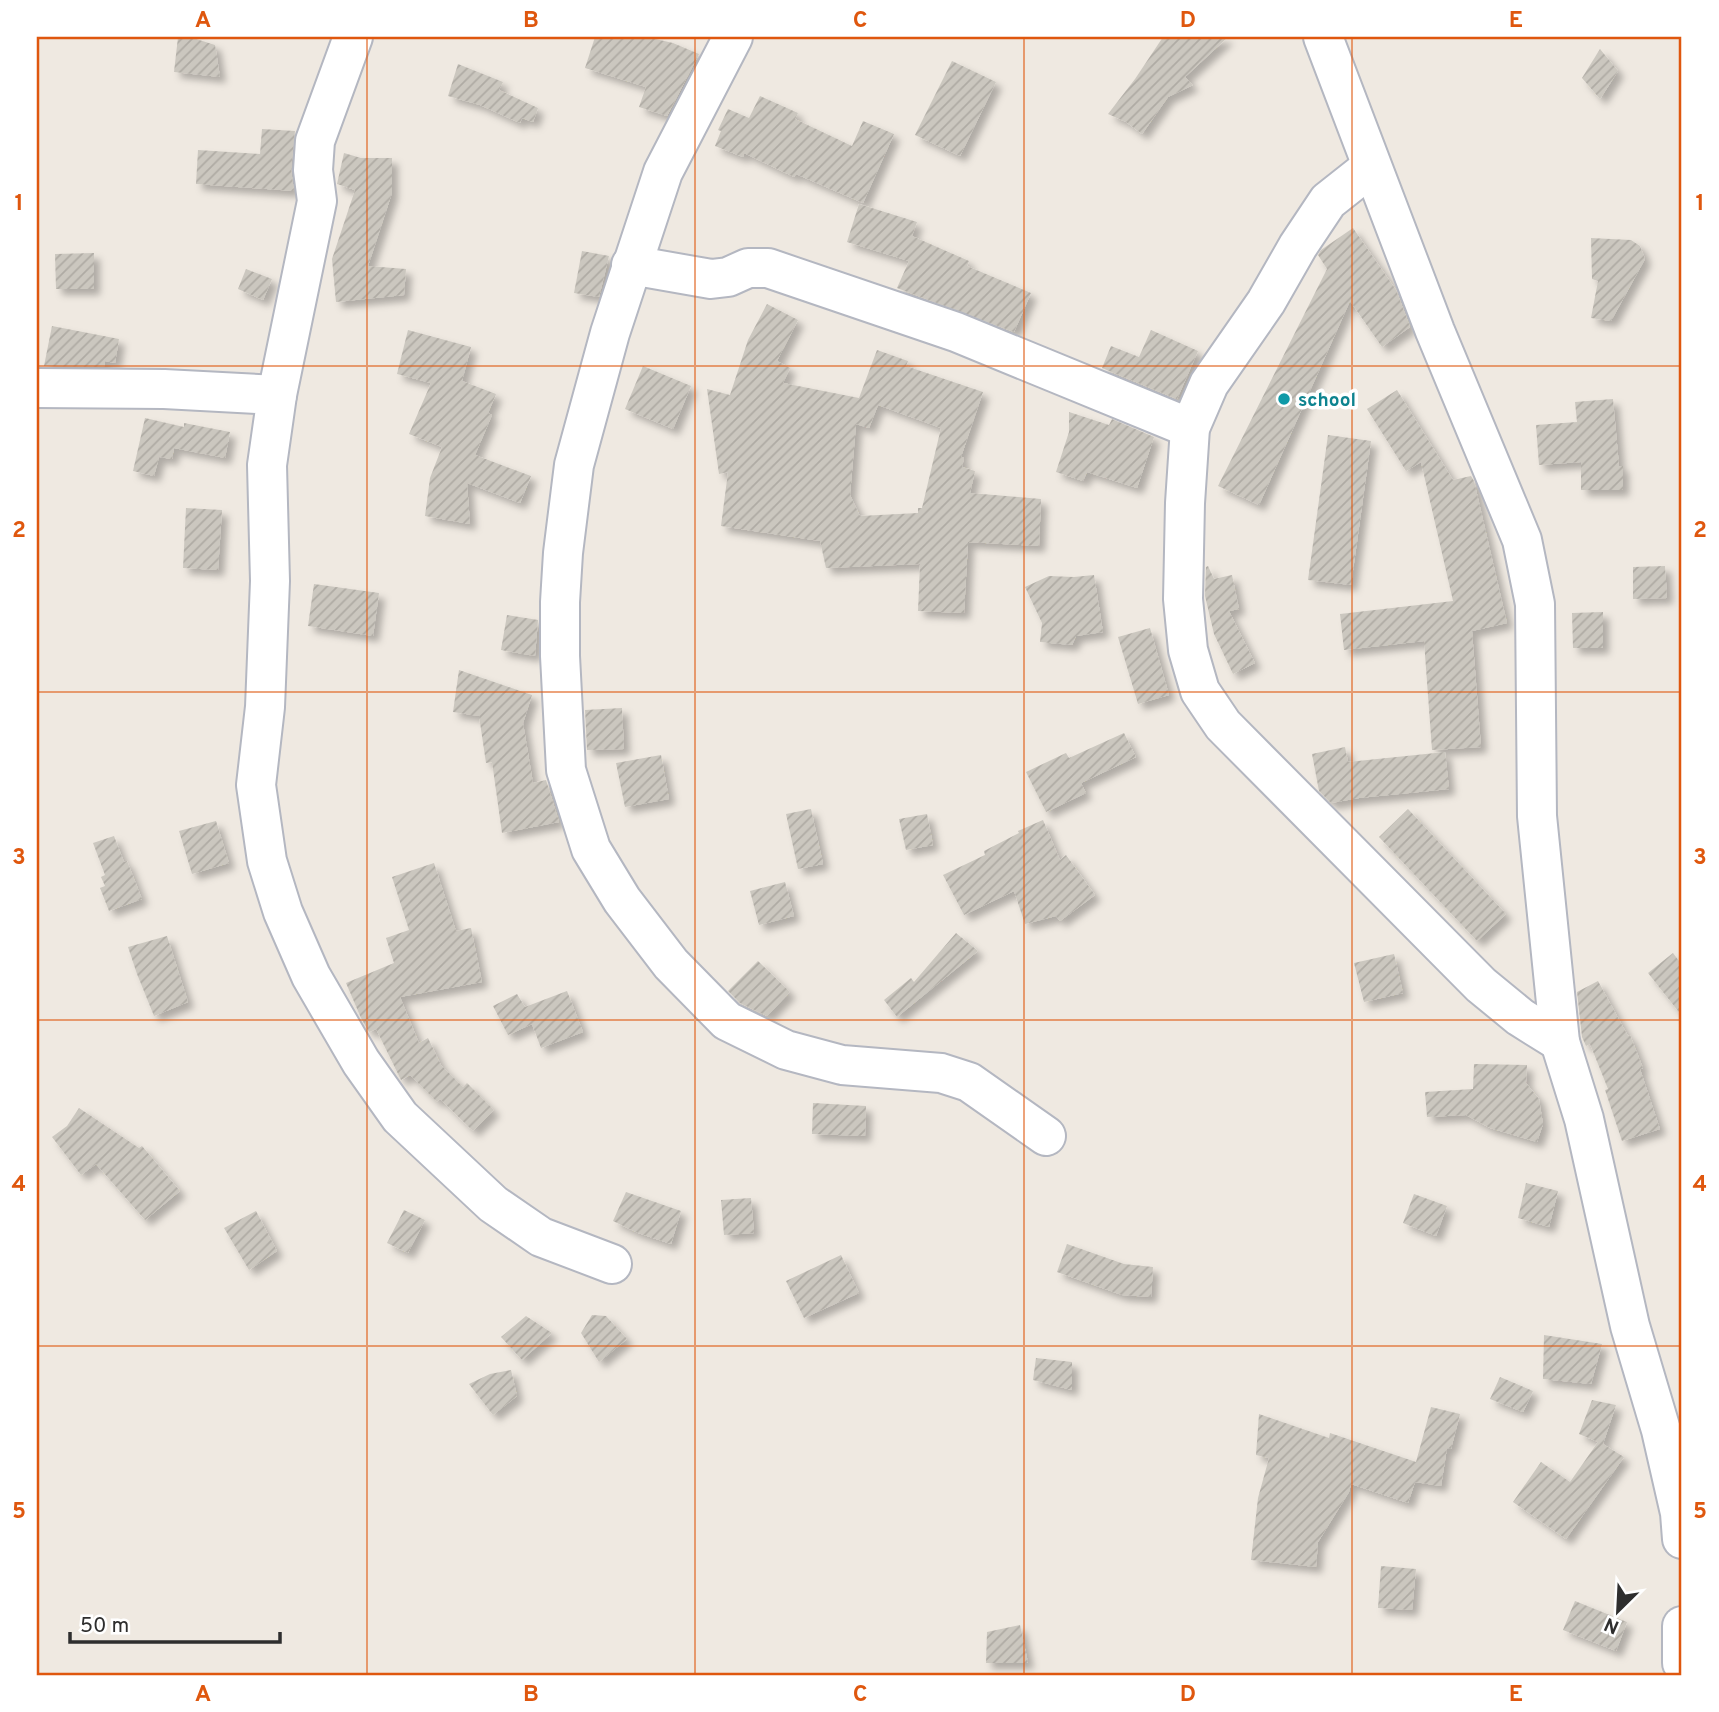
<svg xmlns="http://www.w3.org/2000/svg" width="1719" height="1712" font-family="Overpass,sans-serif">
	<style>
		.building { fill: url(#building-hatch); fill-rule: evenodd; filter: url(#shadow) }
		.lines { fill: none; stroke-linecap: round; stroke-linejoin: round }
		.minor-casing { stroke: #b4b7c1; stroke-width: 42 }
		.minor { stroke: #fff; stroke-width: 38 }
		.grid { fill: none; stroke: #df570e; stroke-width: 2; stroke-opacity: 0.55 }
		.culture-dot { fill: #0f9aa8; stroke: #fff; stroke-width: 2.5 }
		.labels { text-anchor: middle; stroke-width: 7; stroke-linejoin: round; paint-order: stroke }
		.culture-label { font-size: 19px; font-weight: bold; fill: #0d838f; stroke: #fff; text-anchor: start }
		.neatline { fill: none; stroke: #df570e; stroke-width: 2.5 }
		.grid-label { font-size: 23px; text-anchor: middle; font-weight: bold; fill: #df570e }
	</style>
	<defs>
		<pattern id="building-hatch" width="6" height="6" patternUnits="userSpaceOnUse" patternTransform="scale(1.75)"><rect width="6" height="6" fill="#cbc7bf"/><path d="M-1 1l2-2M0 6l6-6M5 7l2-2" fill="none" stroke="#afaba4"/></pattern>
		<filter id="shadow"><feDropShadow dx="6" dy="6" stdDeviation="3.5" flood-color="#0004"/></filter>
	</defs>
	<rect width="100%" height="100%" fill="#efe9e1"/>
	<g class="building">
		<path d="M178 37H190L215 45 220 77 174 72Z"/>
		<path d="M595 37H647L673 43 699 54 667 116 639 107 646 87 585 68Z"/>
		<path d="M1163 37H1228L1185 77 1193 85 1168 97 1142 134 1126 122 1108 114 1135 79Z"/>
		<path d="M1600 49 1618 71 1600 99 1582 78Z"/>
		<path d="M952 61 996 82 960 156 915 135Z"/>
		<path d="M458 64 503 82 499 90 538 108 533 122 522 118 520 123 480 105 448 96Z"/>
		<path d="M760 96 798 113 795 119 852 146 863 121 894 134 863 203 796 174 794 177 744 153 743 157 715 146 721 131 718 130 728 109 749 118Z"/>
		<path d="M262 129 295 131 291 169 294 191 196 184 198 150 260 154Z"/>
		<path d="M344 153 361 158H392V193L368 266 406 269 404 295 336 302 332 259 355 190 337 184Z"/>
		<path d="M859 204 917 222 912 236 969 261 967 266 1031 293 1014 332 897 288 909 261 847 242Z"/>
		<path d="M1353 228 1396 290 1410 327 1382 347 1350 301 1259 505 1218 486 1327 269 1318 255 1321 250Z"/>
		<path d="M1591 238 1631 240 1640 246 1645 259 1611 321 1591 318 1598 281 1592 279Z"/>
		<path d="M582 251 609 256 599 297 574 293Z"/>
		<path d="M94 253V289H56L55 254Z"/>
		<path d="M246 269 272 279 263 300 238 289Z"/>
		<path d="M767 304 798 320 777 361 790 368 783 383 859 398 877 350 908 361 906 366 983 392 961 457 964 458 962 467 975 471 970 493 1041 499 1039 546 968 542 964 613 918 611 920 564 826 568 820 541 721 526 728 472 719 474 707 389 730 395 748 340ZM878 405 941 428 922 508H918V513L860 516 850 495 856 424 869 428Z"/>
		<path d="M52 326 119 339 115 363 105 361 104 367 44 366Z"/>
		<path d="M408 330 471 347 462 381 496 394 488 413 492 415 475 455 531 476 520 503 467 483 470 524 425 516 430 478 442 447 409 434 431 383 397 374Z"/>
		<path d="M1151 330 1198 351 1177 399 1102 368 1111 346 1139 357Z"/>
		<path d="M643 366 691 386 673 429 625 409Z"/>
		<path d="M1397 390 1453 480 1471 476 1474 481 1507 623 1472 631 1481 747 1432 750 1424 641 1344 650 1340 614 1453 601 1421 462 1406 471 1367 409Z"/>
		<path d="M1613 399 1619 466H1623V490H1581V462L1539 465 1536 425 1577 422 1575 402Z"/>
		<path d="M1069 412 1109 425 1112 419 1154 437 1137 488 1087 472 1083 481 1056 472 1069 432Z"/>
		<path d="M145 418 184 427V423L230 432 225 458 174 448 172 459 159 457 154 476 133 471Z"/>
		<path d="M1328 435 1371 441 1351 585 1308 580Z"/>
		<path d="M186 508 222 510 218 570 183 568Z"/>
		<path d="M1208 566 1214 579 1232 575 1239 609 1229 611 1255 663 1233 674 1214 634 1205 596 1206 567Z"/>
		<path d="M1665 566 1667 598 1633 599V567Z"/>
		<path d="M1094 575 1103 632 1076 636 1072 645 1040 642 1042 623 1025 587 1049 576 1074 577Z"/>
		<path d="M314 584 379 593 373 636 308 626Z"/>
		<path d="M1603 612V648H1573L1572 613Z"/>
		<path d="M507 615 538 620 535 656 501 650Z"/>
		<path d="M1150 628 1169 695 1138 704 1118 637Z"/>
		<path d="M459 670 532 695 523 723 533 783 546 780 559 822 502 833 492 762 486 763 479 716 453 712Z"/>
		<path d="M622 708 624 749 587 750 585 710Z"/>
		<path d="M1124 733 1136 757 1081 783 1086 793 1046 812 1026 772 1066 753 1069 758Z"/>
		<path d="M1345 747 1348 762 1445 752 1449 789 1359 798 1331 803 1319 791 1312 754Z"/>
		<path d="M661 755 669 799 625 807 616 763Z"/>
		<path d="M811 809 823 864 798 869 786 814Z"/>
		<path d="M1408 809 1506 914 1477 941 1379 837Z"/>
		<path d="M927 814 933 845 906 850 899 819Z"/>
		<path d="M1043 820 1060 860 1066 855 1095 895 1060 921 1056 916 1025 924 1014 891 964 915 943 875 985 855 984 851 1019 833 1018 831Z"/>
		<path d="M216 821 229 863 192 874 179 831Z"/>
		<path d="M114 836 124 862 127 861 142 899 109 911 100 888 105 886 101 877 105 875 93 843Z"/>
		<path d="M434 863 456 931 471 928 482 982 400 997 419 1043 428 1038 441 1065 463 1087 467 1083 494 1110 473 1131 440 1099 437 1102 410 1075 401 1080 376 1029 369 1032 361 1018 346 983 394 963 386 938 409 930 392 877Z"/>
		<path d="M785 882 794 916 759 925 750 891Z"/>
		<path d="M956 933 978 951 897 1017 884 1000 911 978 914 982Z"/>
		<path d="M167 936 188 1002 154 1016 137 974 128 947Z"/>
		<path d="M1673 953 1682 965V1016L1648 973Z"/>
		<path d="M1394 954 1403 993 1364 1002 1354 963Z"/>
		<path d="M758 961 790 992 767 1016 740 1003 728 991Z"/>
		<path d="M1598 981 1628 1036 1630 1035 1643 1068 1640 1069 1660 1129 1622 1141 1605 1090 1608 1089 1590 1044 1586 1046 1582 1037 1577 992Z"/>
		<path d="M567 991 583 1032 541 1048 532 1024 508 1035 493 1006 517 994 525 1007Z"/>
		<path d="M1474 1064 1527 1065 1526 1083 1539 1099 1543 1124 1537 1142 1490 1128 1466 1115 1427 1117 1425 1092 1473 1089Z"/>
		<path d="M813 1103 866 1106 865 1136 812 1134Z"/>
		<path d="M79 1108 139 1148 142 1146 180 1191 145 1220 96 1164 81 1175 52 1137 67 1126Z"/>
		<path d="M1526 1183 1558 1191 1549 1227 1518 1218Z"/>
		<path d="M626 1192 681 1211 671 1244 638 1233 613 1221Z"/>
		<path d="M1414 1194 1447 1206 1436 1236 1403 1223Z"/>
		<path d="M751 1198 754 1233 724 1235 721 1200Z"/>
		<path d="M404 1210 425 1220 408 1253 387 1243Z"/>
		<path d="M256 1211 277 1251 249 1270 224 1228Z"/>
		<path d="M1067 1244 1124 1264 1153 1267 1151 1297 1122 1295 1057 1272Z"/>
		<path d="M841 1255 859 1293 804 1318 786 1281Z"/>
		<path d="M592 1315 606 1316 627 1339 599 1362 581 1333Z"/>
		<path d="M526 1316 552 1333 522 1360 501 1337Z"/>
		<path d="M1544 1335 1602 1344 1591 1384 1543 1379Z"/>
		<path d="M1036 1358 1072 1362V1390L1033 1380Z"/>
		<path d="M511 1370 517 1396 493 1415 469 1384 490 1374Z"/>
		<path d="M1500 1377 1533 1391 1523 1412 1490 1399Z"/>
		<path d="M1592 1400 1616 1405 1603 1444 1624 1457 1566 1539 1513 1502 1541 1462 1570 1482 1598 1442 1579 1434Z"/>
		<path d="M1431 1407 1460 1414 1451 1449 1447 1448 1441 1486 1415 1482 1408 1503 1351 1484 1349 1492 1318 1542 1316 1567 1251 1560 1258 1498 1269 1458 1256 1455 1259 1414 1329 1438 1330 1433 1416 1462Z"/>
		<path d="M1381 1566 1416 1569 1412 1610 1378 1608Z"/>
		<path d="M1575 1601 1627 1622 1616 1651 1563 1630Z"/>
		<path d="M1020 1625 1028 1663H986L987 1632Z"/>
	</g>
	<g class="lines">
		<defs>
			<g id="minor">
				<path d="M353 37 315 141 313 170 317 201 277 395 267 465 270 581 265 707 256 785 267 861 283 912 311 976 361 1062 400 1117 493 1204 541 1237 612 1264"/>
				<path d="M733 37 663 172 610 333 574 465 563 553 560 602V656L566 770 591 849 622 900 671 964 727 1021 786 1050 842 1065 941 1073 969 1082 1046 1136"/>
				<path d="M1323 37 1435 331 1522 540 1535 604 1537 816 1560 1042 1584 1119 1630 1326 1661 1430 1680 1513 1682 1539"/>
				<path d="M1371 167 1328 201 1298 246 1266 302 1209 384 1190 428 1185 503 1183 599 1188 650 1200 691 1223 725 1481 985 1520 1017 1560 1042"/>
				<path d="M631 265 711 279 728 277 748 268H768L956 332 1190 428"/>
				<path d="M37 388 164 389 277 395"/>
				<path d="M1682 1626V1663"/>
			</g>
		</defs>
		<use href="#minor" class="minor-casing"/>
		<use href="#minor" class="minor"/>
	</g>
	<path class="grid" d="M367 37V1675M695 37V1675M1024 37V1675M1352 37V1675M37 366H1682M37 692H1682M37 1020H1682M37 1346H1682"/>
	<circle class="culture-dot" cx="1284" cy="399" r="7"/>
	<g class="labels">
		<g class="culture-label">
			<text x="1298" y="406">school</text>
		</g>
	</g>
	<rect width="1719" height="1712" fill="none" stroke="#ffffff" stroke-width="77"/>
	<g transform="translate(1618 1611) rotate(204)" stroke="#ffffff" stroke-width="5" paint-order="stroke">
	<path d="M0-5L12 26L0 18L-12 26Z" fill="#2e2e2e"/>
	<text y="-10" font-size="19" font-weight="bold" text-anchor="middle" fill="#2e2e2e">N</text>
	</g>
	<path d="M70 1632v10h210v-10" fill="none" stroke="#2e2e2e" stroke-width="3.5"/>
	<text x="80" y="1632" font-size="21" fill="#2e2e2e" stroke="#ffffff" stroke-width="5" paint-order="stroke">50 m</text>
	<rect x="38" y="38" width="1642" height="1636" class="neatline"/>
	<g class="grid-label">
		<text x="203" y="27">A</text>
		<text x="531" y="27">B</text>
		<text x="860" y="27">C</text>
		<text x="1188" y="27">D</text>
		<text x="1516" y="27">E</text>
		<text x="19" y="210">1</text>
		<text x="1700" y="210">1</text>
		<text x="19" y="537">2</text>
		<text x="1700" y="537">2</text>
		<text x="19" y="864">3</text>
		<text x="1700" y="864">3</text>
		<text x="19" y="1191">4</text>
		<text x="1700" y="1191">4</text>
		<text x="19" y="1518">5</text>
		<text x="1700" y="1518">5</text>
		<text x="203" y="1701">A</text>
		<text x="531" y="1701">B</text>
		<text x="860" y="1701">C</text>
		<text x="1188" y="1701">D</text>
		<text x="1516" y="1701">E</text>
	</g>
</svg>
